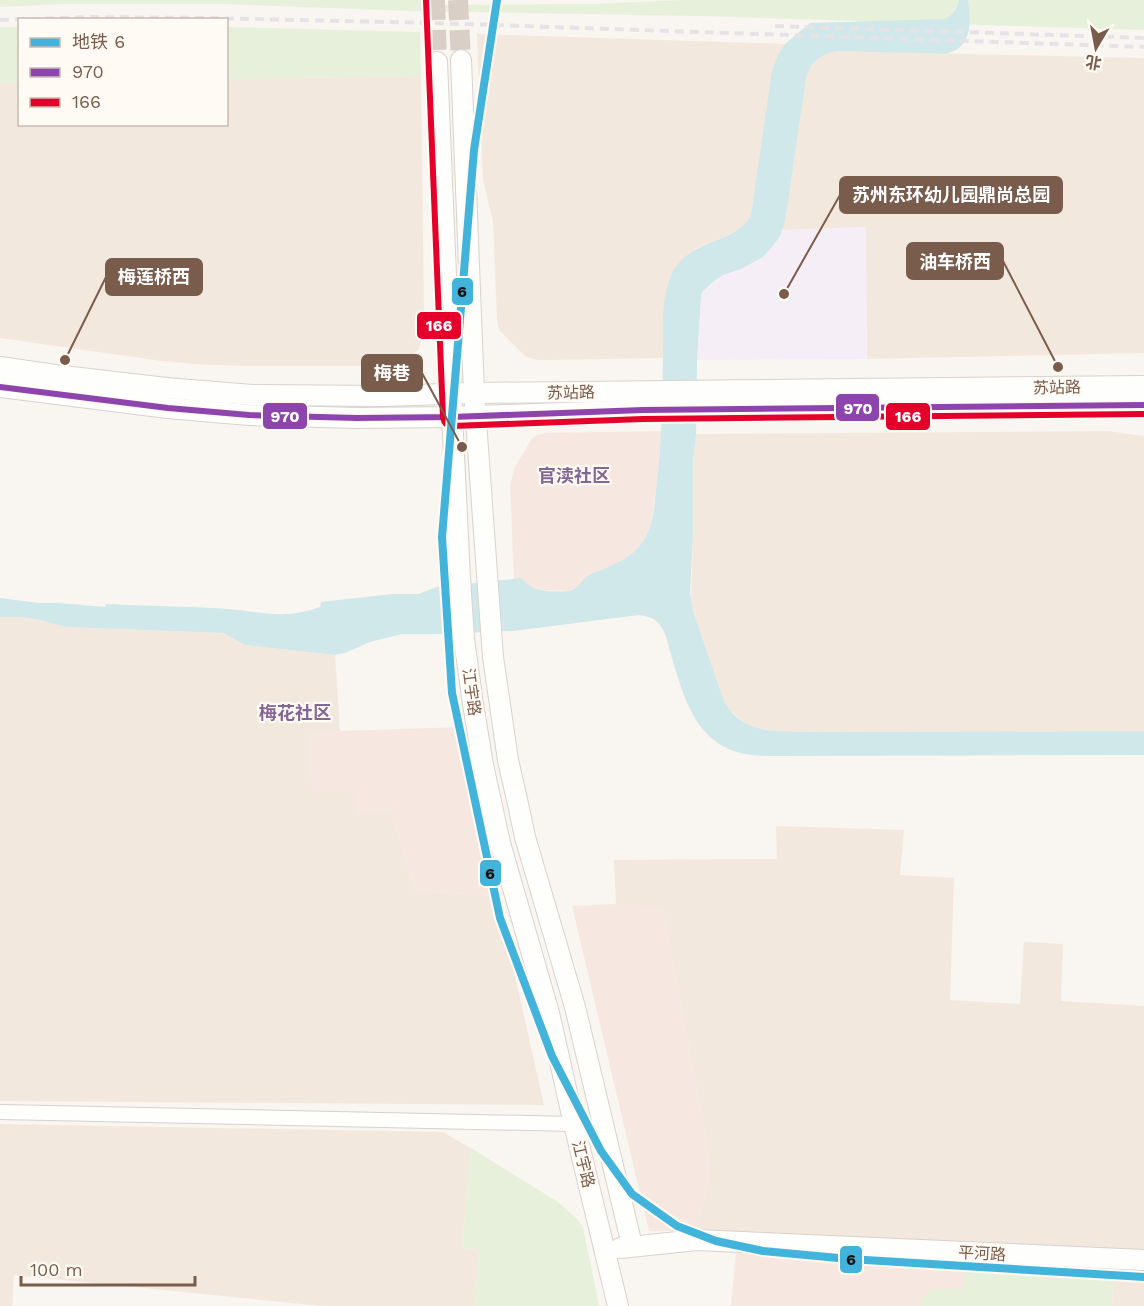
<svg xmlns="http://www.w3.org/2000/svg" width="1144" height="1306" font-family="'Work Sans','Noto Sans SC',sans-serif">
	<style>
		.residential { fill: #f2e8de }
		.commercial { fill: #f6e8e1 }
		.education { fill: #f6eef6 }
		.green { fill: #e7f0db }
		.water { fill: #d0e8ea }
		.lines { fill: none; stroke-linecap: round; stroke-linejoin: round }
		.secondary-tunnel { stroke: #d9cfc7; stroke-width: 20; stroke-dasharray: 20 10; stroke-linecap: butt }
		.street-casing { stroke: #d7d1cb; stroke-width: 16 }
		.secondary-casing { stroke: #d9d2cb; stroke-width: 22 }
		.street { stroke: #fefefd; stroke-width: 14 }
		.secondary { stroke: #fefefd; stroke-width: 20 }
		.rail { stroke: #e6e3e7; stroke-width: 4; stroke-dasharray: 9 6; stroke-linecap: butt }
		.bus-1-casing { stroke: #fffaf3; stroke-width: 10 }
		.bus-2-casing { stroke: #fffaf3; stroke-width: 10 }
		.bus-1 { stroke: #8e44ad; stroke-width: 6 }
		.bus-2 { stroke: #e4002b; stroke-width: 6 }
		.metro-1-casing { stroke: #fffaf3; stroke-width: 12 }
		.metro-1 { stroke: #42b4dc; stroke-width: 8 }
		.labels { text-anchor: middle; stroke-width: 4.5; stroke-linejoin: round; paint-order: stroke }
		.street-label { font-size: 16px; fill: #7a5c4d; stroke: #fffaf3 }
		.neighbourhood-label { font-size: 18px; font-weight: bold; fill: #846695; stroke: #fffaf3 }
		.leader { fill: none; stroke: #7a5c4d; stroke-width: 2 }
		.callout-dot { fill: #7a5c4d; stroke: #fffaf3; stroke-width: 2 }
		.callout { fill: #7a5c4d; stroke: #7a5c4d; stroke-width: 2 }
		.callout-label { font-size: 18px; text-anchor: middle; font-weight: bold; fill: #fff }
		.line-badge { stroke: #fffaf3; stroke-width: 2 }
		.badge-label { font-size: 16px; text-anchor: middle; font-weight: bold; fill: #fff }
		.pale-badge-label { font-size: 16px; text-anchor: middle; font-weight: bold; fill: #111 }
	</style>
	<rect width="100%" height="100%" fill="#f9f5f0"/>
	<g class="residential">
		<path d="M477 34 785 44 837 51 1144 58V353L867 359 865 227 735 232 695 249 669 280 664 315 663 358 551 360H538L526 357 499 330 497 319 493 221 483 180Z"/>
		<path d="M421 76 424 315 423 336 419 349 409 358 396 363 382 366H243L195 364 162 361 0 338V83H19L20 124H226L227 79Z"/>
		<path d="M1108 431 1144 436V731L780 732 757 728 747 725 729 709 724 701 693 611 691 601 693 534V462L696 434Z"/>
		<path d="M0 617H22L40 620 66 627 223 633 245 645 335 655 340 731 308 735 355 791 391 811 415 891 497 896 544 1105 0 1101Z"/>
		<path d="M776 826 904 830 900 875 954 878 950 1000 1020 1004 1024 942 1063 944 1061 1001 1144 1006V1251L696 1231 709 1181 708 1149 663 910 616 904 614 860 777 859Z"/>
		<path d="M0 1124 442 1132 471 1148 462 1248 479 1250 475 1306H322L14 1275 12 1306H0Z"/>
		<path d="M1114 1266 1144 1268V1306H1112Z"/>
	</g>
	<g class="commercial">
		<path d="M661 431 658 476 651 524 647 535 642 544 632 554 621 561 586 576 582 583 570 591 545 590 536 589 529 586 521 578 514 579 510 485 515 467 531 440 537 435 547 433Z"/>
		<path d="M461 727 470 781 497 896 415 891 391 811 356 813 355 792H312L308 735 340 731Z"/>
		<path d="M616 904 663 909 708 1149 709 1181 696 1231H649L572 906Z"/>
		<path d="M736 1251 963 1260V1289H930L919 1306H731Z"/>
	</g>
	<path class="education" d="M866 227 867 359 697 360 701 297 702 292 714 281 723 275 741 269 763 257 771 248 782 230Z"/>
	<g class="green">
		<path d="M0 0H419L431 5 592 4 682 0H1144V30L701 16 411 11 222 4H66L0 7Z"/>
		<rect x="0" y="27" width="19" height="56"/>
		<path d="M227 27 420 32 421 76 227 79Z"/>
		<path d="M471 1148 558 1202 578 1220 583 1227 599 1306H475L479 1250 462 1248Z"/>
		<path d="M963 1260 1114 1266 1112 1306H919L930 1289H963Z"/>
	</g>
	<path class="water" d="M959 0H968C971 23 973 49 944 54L837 51C821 54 811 61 806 78L785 221 779 238 771 248 763 257 741 269 723 275 714 281 702 292 701 297 697 360 696 434 693 462V534L690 593 693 611 724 701C742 733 771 731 804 732L1144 731V755L776 756C768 756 760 756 752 755 696 748 685 700 671 655 668 644 666 629 656 621 652 617 645 616 639 615L513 631 439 634H402L370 642 345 653 335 655 245 645 223 633 66 627 40 620 22 617H0V598L39 603H58L105 607 106 604C146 606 187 606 228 609 264 612 284 620 320 607L321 602 393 594H418L437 587 521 578C526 582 530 587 536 589 543 591 565 593 572 590 578 587 581 582 585 578 588 574 596 572 601 570 617 563 632 557 642 543 653 528 654 508 656 490 662 445 662 399 663 354 663 330 661 304 669 281 684 236 735 247 751 215L772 71 778 55 785 44 810 23 944 19C953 16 957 9 959 0Z"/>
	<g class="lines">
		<g class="secondary-tunnel">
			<path d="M435 0 437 62"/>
			<path d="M458 0 461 60"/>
		</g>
		<defs>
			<path id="street" d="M0 1112 574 1124"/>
			<g id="secondary">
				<path d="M461 60 474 393 493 657 508 760 518 804 525 837 575 1007 632 1245"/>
				<path d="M437 62 451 394 460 578 464 639 473 704 483 765 500 843 549 1013 574 1124 618 1306"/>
				<path d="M0 367 55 375 166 388 252 395 384 396 474 393 1144 386"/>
				<path d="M0 387 168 408 249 415 357 418 452 417 643 410 1144 405"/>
				<path d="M620 1248 697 1240 1144 1260"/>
			</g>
		</defs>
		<use href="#street" class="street-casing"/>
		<use href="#secondary" class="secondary-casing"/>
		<use href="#street" class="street"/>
		<use href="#secondary" class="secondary"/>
		<g class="rail">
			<path d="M0 20 90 17 205 18 434 23 1144 47"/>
			<path d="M775 26 1144 38"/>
		</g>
		<defs>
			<path id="bus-1" d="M0 387 168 408 249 415 357 418 452 417 643 410 1144 405"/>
			<path id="bus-2" d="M426 0 443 417C444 423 447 426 452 426L643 419 1144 414"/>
		</defs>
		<use href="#bus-1" class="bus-1-casing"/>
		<use href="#bus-2" class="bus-2-casing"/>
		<use href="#bus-1" class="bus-1"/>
		<use href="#bus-2" class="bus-2"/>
		<defs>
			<path id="metro-1" d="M497 0 474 150 442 537 452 693 500 918 552 1056 601 1151 632 1194 677 1226 716 1241 763 1251 849 1259 1144 1277"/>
		</defs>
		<use href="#metro-1" class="metro-1-casing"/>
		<use href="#metro-1" class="metro-1"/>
	</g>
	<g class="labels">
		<g class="street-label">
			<text transform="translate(1057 387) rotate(-1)" y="6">苏站路</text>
			<text transform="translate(571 392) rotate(-1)" y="6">苏站路</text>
			<text transform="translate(472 692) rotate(82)" y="6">江宇路</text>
			<text transform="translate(584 1164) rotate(76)" y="6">江宇路</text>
			<text transform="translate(982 1253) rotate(3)" y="6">平河路</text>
		</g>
		<g class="neighbourhood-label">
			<text x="574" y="482">官渎社区</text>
			<text x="295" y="719">梅花社区</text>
		</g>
	</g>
	<path class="leader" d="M784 294L840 195M1058 367L1003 261M65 360L106 277M462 447L422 373"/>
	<g class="callout-dot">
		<circle cx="784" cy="294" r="6"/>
		<circle cx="1058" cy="367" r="6"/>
		<circle cx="65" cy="360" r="6"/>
		<circle cx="462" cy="447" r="6"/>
	</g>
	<g class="callout">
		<rect x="840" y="177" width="222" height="36" rx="6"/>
		<rect x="907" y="243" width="96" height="36" rx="6"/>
		<rect x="106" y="259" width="96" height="36" rx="6"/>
		<rect x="362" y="355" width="60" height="36" rx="6"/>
	</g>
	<g class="callout-label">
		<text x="951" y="201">苏州东环幼儿园鼎尚总园</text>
		<text x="955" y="268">油车桥西</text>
		<text x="154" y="283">梅莲桥西</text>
		<text x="392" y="379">梅巷</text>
	</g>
	<g class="line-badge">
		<rect x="451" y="277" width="23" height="29" rx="6" fill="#42b4dc"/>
		<rect x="416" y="311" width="46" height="29" rx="6" fill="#e4002b"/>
		<rect x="835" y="393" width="45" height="29" rx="6" fill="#8e44ad"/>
		<rect x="262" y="402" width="46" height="28" rx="6" fill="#8e44ad"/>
		<rect x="885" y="402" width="46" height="29" rx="6" fill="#e4002b"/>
		<rect x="479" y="859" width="23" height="28" rx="6" fill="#42b4dc"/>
		<rect x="839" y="1245" width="24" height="29" rx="6" fill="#42b4dc"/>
	</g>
	<g class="badge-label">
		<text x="439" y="331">166</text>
		<text x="858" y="414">970</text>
		<text x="285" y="422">970</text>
		<text x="908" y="422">166</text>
	</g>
	<g class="pale-badge-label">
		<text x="462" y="297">6</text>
		<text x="490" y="879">6</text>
		<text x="851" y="1265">6</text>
	</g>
	<rect x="18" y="18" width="210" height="108" fill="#fffaf3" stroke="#cabbb1" stroke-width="1.5"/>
	<rect x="30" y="38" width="30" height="9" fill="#42b4dc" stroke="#cabbb1" stroke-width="1.5"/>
	<text x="72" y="48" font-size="18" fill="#7a5c4d">地铁 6</text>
	<rect x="30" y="68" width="30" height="9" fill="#8e44ad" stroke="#cabbb1" stroke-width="1.5"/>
	<text x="72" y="78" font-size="18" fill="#7a5c4d">970</text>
	<rect x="30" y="98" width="30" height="9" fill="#e4002b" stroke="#cabbb1" stroke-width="1.5"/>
	<text x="72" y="108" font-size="18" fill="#7a5c4d">166</text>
	<g transform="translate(1096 48) rotate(190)" stroke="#fffaf3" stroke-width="4.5" paint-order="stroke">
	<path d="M0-4.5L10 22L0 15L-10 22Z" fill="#7a5c4d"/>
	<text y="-9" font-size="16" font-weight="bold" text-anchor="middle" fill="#7a5c4d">北</text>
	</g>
	<path d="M21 1276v9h174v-9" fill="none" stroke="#7a5c4d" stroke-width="3"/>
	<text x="30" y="1276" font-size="18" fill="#7a5c4d" stroke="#fffaf3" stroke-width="4.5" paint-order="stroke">100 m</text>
</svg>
